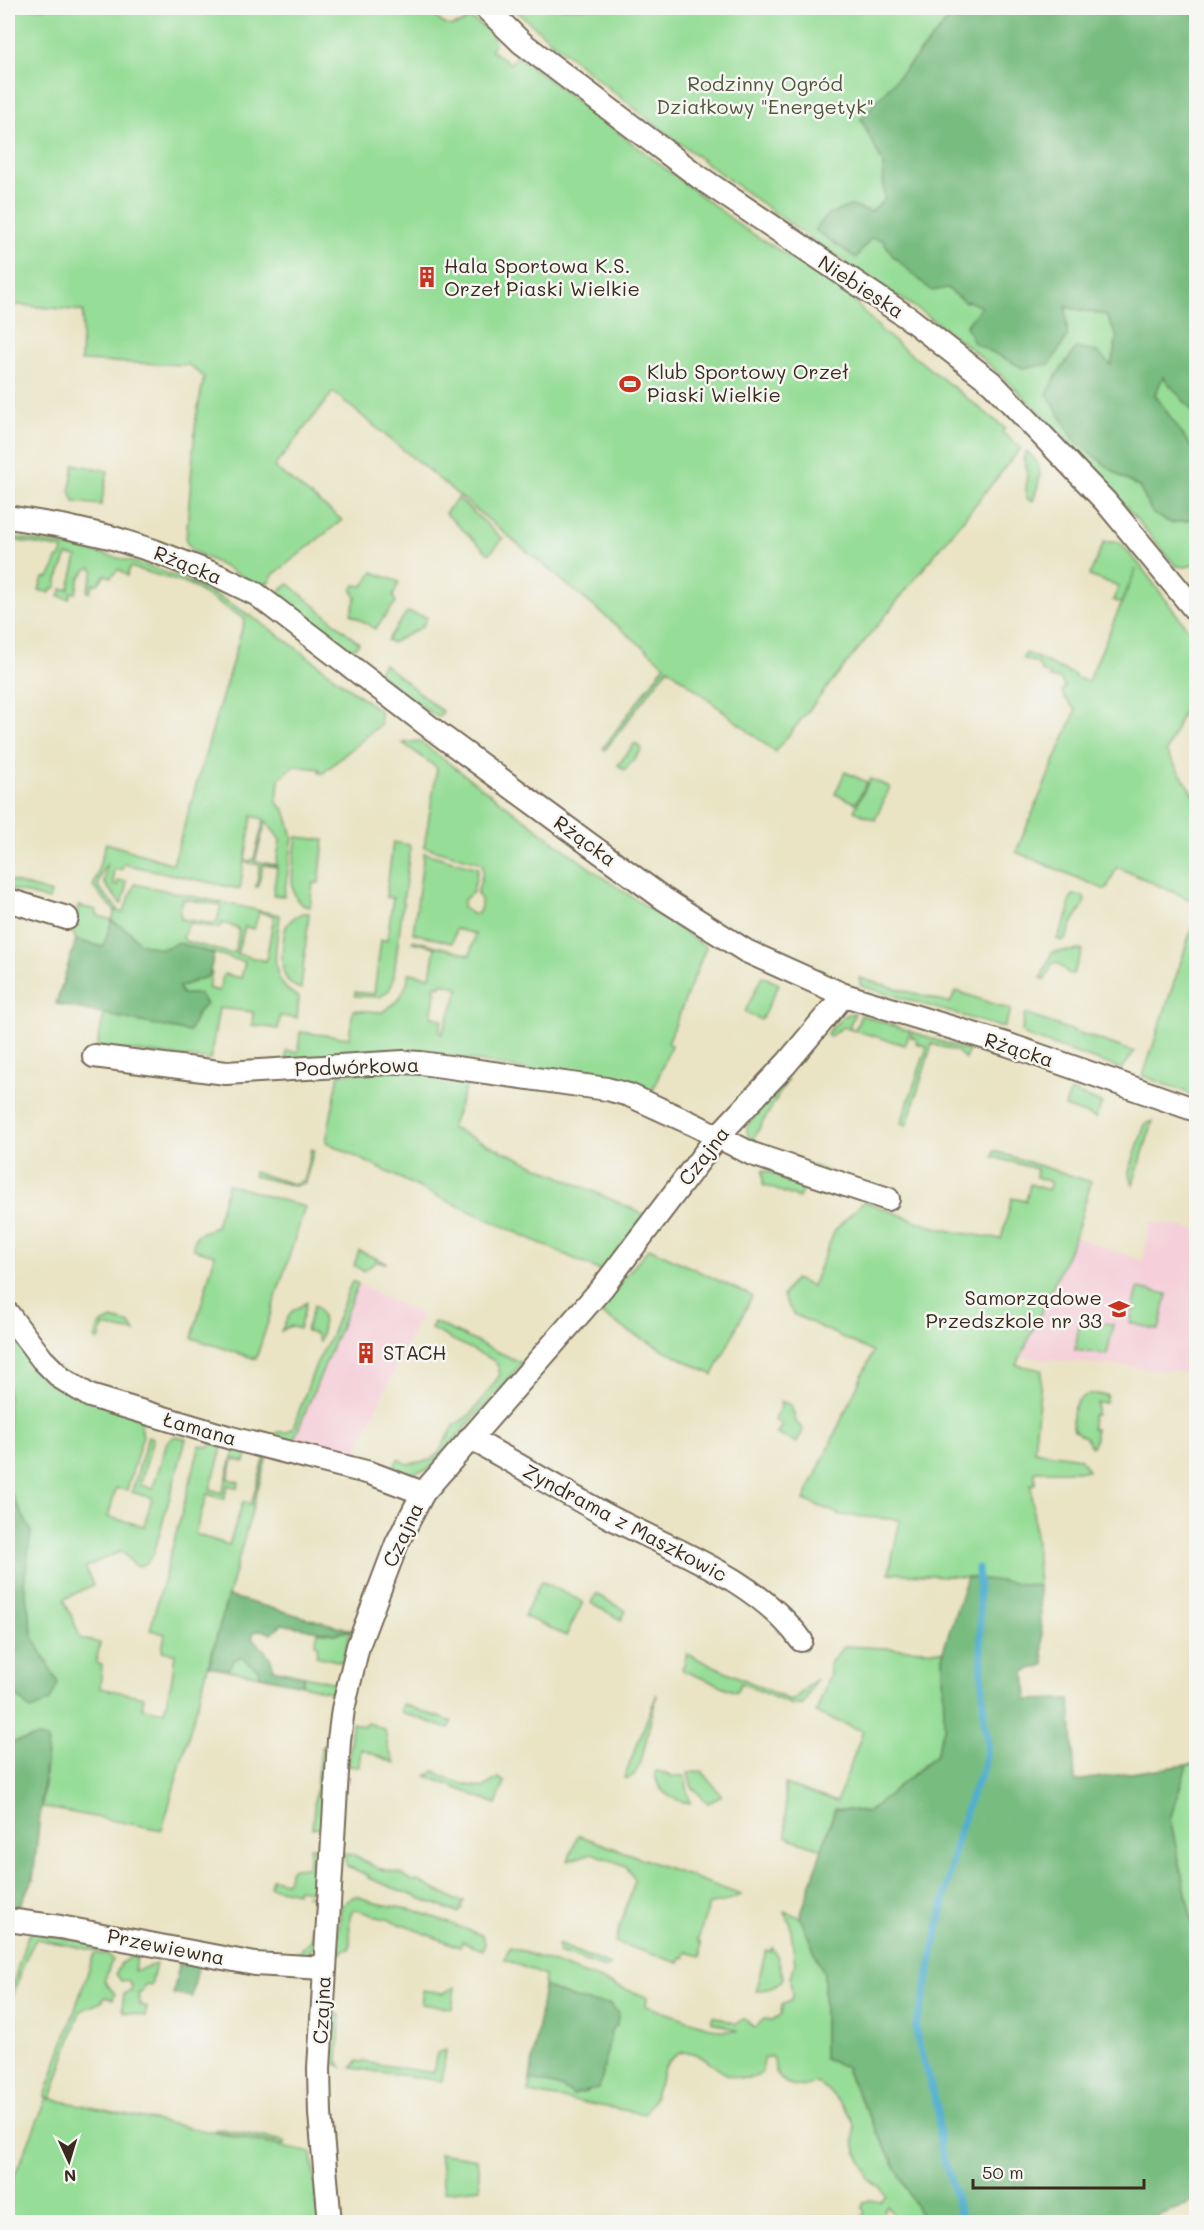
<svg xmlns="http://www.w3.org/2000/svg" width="1204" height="2230" font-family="Mali,sans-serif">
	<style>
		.built { fill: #f5cfd9 }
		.green { fill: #96dd97; stroke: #68845a; stroke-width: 1.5; fill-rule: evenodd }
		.forest { fill: #78bc80; stroke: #5a734f; stroke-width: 1.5 }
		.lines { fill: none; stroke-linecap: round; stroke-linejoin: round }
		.stream { stroke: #51afd0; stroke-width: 7 }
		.minor-casing { stroke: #786b58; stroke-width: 26 }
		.minor { stroke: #fff; stroke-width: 22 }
		.labels { text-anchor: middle; stroke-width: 5; stroke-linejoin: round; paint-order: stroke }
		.park-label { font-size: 20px; fill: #52573c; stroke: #f6f6f2 }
		.poi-label { font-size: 20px; fill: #3b2a1e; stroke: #f6f6f2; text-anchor: start }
		.street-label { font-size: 20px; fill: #3b2a1e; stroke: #f6f6f2 }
	</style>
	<rect width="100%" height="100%" fill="#f6f6f2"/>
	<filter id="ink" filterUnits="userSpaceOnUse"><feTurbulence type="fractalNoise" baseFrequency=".0167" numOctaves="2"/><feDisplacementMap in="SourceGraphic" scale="12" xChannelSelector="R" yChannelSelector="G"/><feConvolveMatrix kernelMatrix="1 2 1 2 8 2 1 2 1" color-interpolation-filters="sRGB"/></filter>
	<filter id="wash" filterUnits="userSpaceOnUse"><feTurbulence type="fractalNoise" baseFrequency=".008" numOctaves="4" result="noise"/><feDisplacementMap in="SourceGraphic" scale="24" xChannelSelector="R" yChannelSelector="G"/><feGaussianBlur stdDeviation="1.35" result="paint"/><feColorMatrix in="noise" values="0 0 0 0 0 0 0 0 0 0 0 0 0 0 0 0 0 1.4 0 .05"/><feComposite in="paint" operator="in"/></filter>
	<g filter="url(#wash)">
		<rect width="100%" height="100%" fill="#eae4c5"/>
		<g class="built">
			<path d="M1150 1222 1196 1229V1373L1020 1357 1075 1237 1143 1261Z"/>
			<path d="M358 1284 421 1315 353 1457 293 1442Z"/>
		</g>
		<g class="green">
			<path d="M8 8H428C439 23 450 33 468 19L475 21 493 34 495 43 491 50 510 64 516 57H519L746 230 841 288 884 333 1005 428 1002 432 1021 448 775 752 668 668 605 750 603 748 665 665 333 392 274 467 342 520 273 575 269 582 260 586 192 550 186 541 187 528 196 418 204 377 189 365 81 361 83 311 8 304Z"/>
			<path d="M513 8H959L861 119 883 164 884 200 871 212 851 206 871 238 883 240 893 256 947 288 965 302 969 301 1067 337 1066 307 1106 315 1117 337 1111 366 1121 477 1139 487 1153 514 1171 523 1196 519V558L1194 564 1186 567 1176 566C1116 494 1055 423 985 361 931 313 868 279 810 238 708 166 607 91 513 8Z"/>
			<path d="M1163 376 1196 415V454L1155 395Z"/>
			<path d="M1027 452C1047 466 1039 482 1033 501H1030L1026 497 1027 468 1023 458Z"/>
			<path d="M74 464 108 471 101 505 74 502 70 490Z"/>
			<path d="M458 498 503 539 489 554 445 513Z"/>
			<path d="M8 536C71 547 135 557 194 584 260 615 320 668 380 711V725L323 773H319L320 769 294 766 279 779 277 803 285 810 293 837 284 896 273 895 277 867 263 865 258 887H256L260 865 244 862 240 889 124 864 122 869 113 870 114 885H117L118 881H126V892L121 904 104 883 106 865C102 870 97 881 99 888L118 909 116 911 123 913 135 884 280 915C278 936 269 968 284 986 287 991 294 994 299 998L297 1018 280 1016 278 1029 252 1025 253 1012 219 1008 210 1060 97 1047 104 1014 189 1032 197 1014 182 994 179 986 209 976 210 972 212 973 208 988 219 991 224 974 241 978 245 962 178 943 162 949 139 943 130 932 112 921 103 947 76 940 73 932 78 906 96 910 98 916 112 920 115 911 93 887 106 843 173 864 245 619 190 585 130 567 127 576 119 569 111 577 105 575 98 584H93L90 593 87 591 94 571 91 568 87 569 79 579 76 593 71 592 69 599 59 596 62 589H69L77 557 67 555 57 580V585L54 589 51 588 50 593 39 590 43 578 49 577C53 573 55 565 57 559L61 557 63 549 8 539ZM252 816 264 819 254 859 249 861 245 860ZM266 821 280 840 276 865 255 861ZM183 899 221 905 217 922 212 924 181 919 180 911ZM259 912 274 916 266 961 237 954 245 927 254 929ZM189 923 218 928 223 923 236 927 239 931 235 952 229 953 185 941 183 937Z"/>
			<path d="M1104 542H1119L1139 564 1196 640V681L1166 752 1196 797V902L1117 867 1106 890 1016 852 1076 710 1064 697 1062 691 1065 687 1060 679 1049 678 1050 674 1043 672 1037 663 1023 658 1026 653 1075 675V677L1088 682 1136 569 1121 603 1113 600 1119 586 1089 576Z"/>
			<path d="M373 572 399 582 393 596 396 602 375 629 351 614 356 597 352 591 355 585 363 586Z"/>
			<path d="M289 584 359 643 350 653 280 601 279 591Z"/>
			<path d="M407 612 427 617 422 627 392 643 387 640Z"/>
			<path d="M384 664 443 712 439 716 432 714 377 673Z"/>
			<path d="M419 741 598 874 706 947 668 1043 671 1045 652 1093 411 1049 409 1053 286 1060V1051L298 1052 300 1032 349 1038 353 1010 382 1012C399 1002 406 992 409 973L430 977 435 947 412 942 414 940 470 955 475 934 456 929 452 943 413 933 424 853 478 868 473 892 464 900 463 907 472 914 478 913 481 907V899L477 894 483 872V865L479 862 424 847 437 768 403 743ZM442 983 460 988 442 1034 439 1032 442 1020 431 1016 436 990 434 989 435 985 441 986Z"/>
			<path d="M635 743 642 749 625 770 618 765Z"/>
			<path d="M845 772 867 782 856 803 835 794Z"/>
			<path d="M870 779 890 787 875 820 854 811Z"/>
			<path d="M297 837 324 840 319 883H313L310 907C282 904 295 856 297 837Z"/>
			<path d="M393 842 409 845 410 848 393 982 389 990 380 997 355 996V992L374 994 381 940H387L393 898 386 897Z"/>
			<path d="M8 880 51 893 49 900 8 888Z"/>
			<path d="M1073 895 1083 896 1085 901C1082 908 1079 913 1075 919 1069 926 1070 936 1062 941L1057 939 1069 913V902Z"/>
			<path d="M303 913H309L301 989C280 983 281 962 283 944 284 938 284 930 287 925 291 919 297 915 303 913Z"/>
			<path d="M1196 916V1096L1143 1076Z"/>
			<path d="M1083 950 1073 974 1068 973 1057 962 1052 964 1045 980 1041 978 1052 952Z"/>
			<path d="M762 976 779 984 761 1020 745 1012Z"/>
			<path d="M859 978 950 1003 956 991 1011 1010 1004 1027H1000L861 986Z"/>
			<path d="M852 1013H855L849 1027 855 1030 861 1015 910 1031 905 1045 843 1027 829 1037 827 1033 844 1016Z"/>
			<path d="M1025 1014 1134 1052 1122 1069 1024 1035 1022 1031Z"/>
			<path d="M912 1032 969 1051 965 1059 958 1052 932 1044 907 1125 901 1123 927 1047 916 1043 917 1039 911 1037Z"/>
			<path d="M400 1069 470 1076 451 1128 646 1215 601 1271 428 1192 326 1142 339 1074Z"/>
			<path d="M788 1079 753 1139 775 1153 856 1181V1184L836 1179 771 1155 772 1152C758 1147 743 1141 748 1124Z"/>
			<path d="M1070 1091 1102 1103 1096 1118 1065 1107Z"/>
			<path d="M1153 1121 1133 1184 1129 1172 1145 1124Z"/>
			<path d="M311 1149 314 1150 305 1183 295 1186 253 1176 254 1172 293 1184 304 1180Z"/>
			<path d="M994 1151 1091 1182 1075 1237 1017 1365 1042 1370 1034 1451 1080 1458 1088 1471H1035V1484H1031L1039 1586 967 1577 889 1573 900 1520 841 1515 804 1500 873 1352 793 1314 783 1296 794 1279 812 1286 835 1230 864 1201 927 1225 955 1232 1001 1239 1012 1198 1026 1201 1030 1184 1048 1190 1051 1182 1036 1177 1037 1169 993 1157Z"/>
			<path d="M763 1170 805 1184 799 1198 763 1185Z"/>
			<path d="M228 1184 305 1207 256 1359 192 1338 215 1255 193 1249C195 1228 202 1235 216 1226Z"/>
			<path d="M649 1248 752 1296 713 1375 635 1335 597 1311Z"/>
			<path d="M359 1251 387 1263 376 1262 363 1271 354 1265Z"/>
			<path d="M352 1281 358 1284 293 1442 273 1438 277 1432H287L293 1428 316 1364 330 1338Z"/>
			<path d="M1138 1288 1167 1294 1159 1330 1130 1323Z"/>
			<path d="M307 1302 299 1329 290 1326 281 1331 291 1312Z"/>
			<path d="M314 1305C326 1315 324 1329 319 1342L316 1334 306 1331Z"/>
			<path d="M112 1319 130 1324 135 1332 103 1326 99 1340 95 1339 99 1325Z"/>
			<path d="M1080 1319 1113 1324 1107 1355 1075 1350Z"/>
			<path d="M434 1322 522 1363 429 1469 407 1474 392 1470 398 1459 407 1464 431 1460 439 1452 454 1426 472 1413 500 1375 498 1366 493 1360 431 1329Z"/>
			<path d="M13 1344H19L143 1421 140 1427 143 1435 127 1490 116 1488 108 1517 144 1526 152 1498 132 1492 148 1436 153 1438 140 1485 153 1488 167 1442 175 1436 186 1439 154 1553C150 1561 144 1568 134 1565L122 1551 85 1567 93 1585 64 1599 81 1639 100 1643 96 1663 102 1665 100 1688 144 1697 142 1708 164 1712 172 1679 175 1654 162 1651 165 1634 150 1630 200 1445 210 1447 211 1443 221 1445V1452L210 1489 222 1493 233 1455 237 1449 248 1452 245 1462 233 1459 228 1479 239 1482 238 1488 228 1485 224 1499 207 1494 195 1534 229 1545 243 1502 251 1504 265 1457H267L162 1830 42 1807 48 1740 37 1737 8 1743V1687L31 1710 58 1683 33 1637 24 1584 31 1531 8 1488V1350Z"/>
			<path d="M1092 1394 1107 1395 1105 1403H1097L1096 1415H1092V1429H1095V1440L1092 1447 1085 1437 1074 1431C1069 1415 1073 1396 1092 1394Z"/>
			<path d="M780 1401 791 1405 796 1422 803 1430 797 1443 777 1434 782 1423 774 1420 781 1406Z"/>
			<path d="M541 1581 583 1602 566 1636 524 1616Z"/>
			<path d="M596 1594 626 1611 621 1620 591 1603Z"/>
			<path d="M351 1630 342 1662 316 1656 318 1645 315 1644 318 1632 335 1634Z"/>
			<path d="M844 1646 943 1651 944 1728 936 1755 868 1812 835 1809 822 1849 786 1837 785 1784 837 1802 863 1731 816 1713 830 1673 829 1664Z"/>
			<path d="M687 1654 792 1701 816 1679 803 1705H792L741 1683 736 1692 682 1670Z"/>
			<path d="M241 1657 258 1669 260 1676 227 1670 234 1660Z"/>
			<path d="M304 1676 336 1683 334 1693 302 1685Z"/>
			<path d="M657 1694 641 1762 634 1775 629 1778H624Z"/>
			<path d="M402 1704 452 1722 449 1729 401 1712Z"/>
			<path d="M367 1722 385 1730 388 1748 395 1763 361 1749 359 1767 348 1766 352 1723 363 1726Z"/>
			<path d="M322 1747 327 1748 322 1828H312L318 1767Z"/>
			<path d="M1196 1764V1940L1170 1819 1187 1765Z"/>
			<path d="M435 1771C450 1782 466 1785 483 1788L498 1778 505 1782 496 1804 427 1776Z"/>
			<path d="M657 1771 672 1776H685L690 1803C672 1800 657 1793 655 1773Z"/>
			<path d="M702 1771 722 1796 708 1803 692 1787 688 1773Z"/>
			<path d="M578 1835 741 1895 723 1902 710 1904 708 1907C707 1914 700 1931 698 1940L701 1945V1956L686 1952 684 1958 681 1957 679 1963 615 1942 635 1880 626 1866 592 1853 568 1861Z"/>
			<path d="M310 1847 321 1848 319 1892 298 1889 297 1893 270 1887 272 1879 286 1882 289 1879 290 1871 294 1868 308 1867Z"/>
			<path d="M343 1854 354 1855 377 1868 400 1873 412 1881H418L456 1900 464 1901 461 1906 463 1908 458 1913 368 1878 369 1876 347 1866Z"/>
			<path d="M305 1895 318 1896 316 1943 307 1955 294 1957 311 1940 314 1898Z"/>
			<path d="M357 1896 375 1903 414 1910 482 1935 485 1943 483 1950 462 1942 460 1947 387 1919C374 1918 367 1911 354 1910 345 1919 353 1936 349 1949L342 1950V1953H336L341 1906 352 1897Z"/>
			<path d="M784 1911 800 1917 824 1974V2059L847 2067 846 2072 924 2222H897L887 2206 884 2209 883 2222H856L865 2213 862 2207 864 2202 870 2200 880 2202 886 2197 881 2187 868 2179C867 2167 860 2161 856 2150 852 2140 857 2131 853 2122 850 2111 825 2085 815 2082 802 2091 779 2086 775 2068 774 2065 775 2062 774 2059L771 2056 764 2059C763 2069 762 2077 750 2078 719 2081 710 2055 687 2052 683 2052 681 2053 678 2054 661 2063 661 2082 654 2098 651 2103 648 2109 645 2114L528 2093 530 2080 555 2084 579 2093 588 2092 602 2077 611 2031 610 2004C585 2004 566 1997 544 1986L545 1976 504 1959 510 1947 647 1997 646 2006 721 2031H738L711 2021 713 2016 737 2024 743 2019 747 2020 752 2026 756 2027 764 2019 772 2020 781 2015 782 2004 791 2000 792 1996 790 1977 795 1964 790 1922Z"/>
			<path d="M31 1932 100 1945 99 1951 36 1939 26 1958 8 2010V2000L26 1940Z"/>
			<path d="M557 1944 607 1964 610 1965 605 1968 559 1952Z"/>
			<path d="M772 1947C777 1951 782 1972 783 1978 778 1988 767 1990 756 1990L766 1950 771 1951Z"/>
			<path d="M94 1954H108L113 1960C108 1967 108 1974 104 1981L115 1994 113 1999 105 1997 102 2002 80 2011 51 2098 45 2097Z"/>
			<path d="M131 1957 137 1959 134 1971 156 1964 151 1985 145 1984 142 1992 138 1994 140 2005 147 2007 145 2016 124 2012 122 2009 124 1994 131 1990 132 1986 128 1980 121 1981 116 1974 121 1963Z"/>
			<path d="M455 1987 452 2008 421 2004 423 1990 443 1993Z"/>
			<path d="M333 2014 340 2015 338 2060 342 2067 331 2061Z"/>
			<path d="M446 2050 442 2081 352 2068 357 2061 433 2073 437 2053Z"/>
			<path d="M47 2098 312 2153 319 2222H8V2191Z"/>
			<path d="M221 2129 285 2141V2145L214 2131Z"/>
			<path d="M439 2153 477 2159 480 2188 444 2192Z"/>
		</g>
		<g class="forest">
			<path d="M959 8H1196V415L1163 377 1155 395 1196 454V519L1171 523 1153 514 1139 487 1121 477 1076 442 1047 394 1056 376 1076 348 1097 352 1111 365 1117 337 1106 315 1066 307 1067 337 1050 364 1023 368 974 343 966 326 981 307 969 301 965 302 947 288 932 291 893 256 883 240 871 238 856 258 815 230 828 214 851 206 871 212 884 200 883 164 861 119Z"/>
			<path d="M112 921 130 932 139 943 162 949 178 943 214 954 209 976 179 987 182 994H199L206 1004 197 1014 189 1032 56 1004 76 940 103 947Z"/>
			<path d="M8 1488 31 1531 24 1584 33 1637 58 1683 50 1701 31 1710 8 1687Z"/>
			<path d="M967 1577 1039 1586 1044 1665 1025 1671 1027 1700 1070 1699 1075 1781 1187 1765 1170 1819 1196 1940V2201L1142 2222H924L846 2071 847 2067 824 2059V1974L800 1917 835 1809 868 1812 936 1755 944 1728 943 1651Z"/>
			<path d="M228 1596 351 1630 335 1634 282 1624 271 1633 261 1630 254 1632 252 1638C261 1647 273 1656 273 1669L304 1676 302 1685 260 1676 258 1669 241 1657 234 1660 227 1670 209 1666Z"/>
			<path d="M37 1737 48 1740 33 1879C25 1890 23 1910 8 1913V1743Z"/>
			<path d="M180 1961 198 1965 192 1997 173 1994Z"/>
			<path d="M544 1986C566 1997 585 2004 611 2004L618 2014 617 2025 611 2031 602 2077 598 2089 579 2093 573 2096C561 2084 546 2083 530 2080Z"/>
		</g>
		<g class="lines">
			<path class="stream" d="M963 2222 940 2146 937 2105 923 2061 915 2028 923 2002 956 1843 970 1798 984 1767 988 1743 984 1720 978 1568"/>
		</g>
	</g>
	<g filter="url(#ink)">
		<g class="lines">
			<defs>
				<g id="minor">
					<path d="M486 8 522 43 699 177 910 319 992 383 1105 501 1196 611"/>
					<path d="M8 517 62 526 110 537 154 551 219 576 256 594 439 734 664 899 746 951 844 995 1006 1044 1196 1110"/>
					<path d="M8 900 67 918"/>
					<path d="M94 1056 226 1073 403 1062 421 1063 607 1089 629 1095 695 1125 752 1154 888 1199"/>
					<path d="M8 1314 42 1359 61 1378 90 1396 231 1438 370 1473 423 1493"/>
					<path d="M470 1438C515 1463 560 1490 606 1515 672 1550 756 1578 801 1640"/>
					<path d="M8 1920 60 1927 255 1964 324 1968"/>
					<path d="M330 2222 320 2114 319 2068 339 1740 343 1709 358 1646 397 1543 423 1493 602 1288 718 1136 786 1064 844 995"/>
				</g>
			</defs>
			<use href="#minor" class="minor-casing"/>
			<use href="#minor" class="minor"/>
		</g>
	</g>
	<defs>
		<symbol id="building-bare" viewBox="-9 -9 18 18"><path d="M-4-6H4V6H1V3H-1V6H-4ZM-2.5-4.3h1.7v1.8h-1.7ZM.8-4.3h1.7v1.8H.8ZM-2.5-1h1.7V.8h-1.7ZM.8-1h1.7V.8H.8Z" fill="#c8321e" stroke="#f6f6f2" stroke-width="2.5" paint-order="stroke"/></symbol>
		<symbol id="stadium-bare" viewBox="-9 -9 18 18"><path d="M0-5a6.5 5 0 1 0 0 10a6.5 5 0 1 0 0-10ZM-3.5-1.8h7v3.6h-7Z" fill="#c8321e" stroke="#f6f6f2" stroke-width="2.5" paint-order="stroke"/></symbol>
		<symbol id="school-bare" viewBox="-9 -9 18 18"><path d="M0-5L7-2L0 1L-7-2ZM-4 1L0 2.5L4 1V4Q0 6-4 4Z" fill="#c8321e" stroke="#f6f6f2" stroke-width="2.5" paint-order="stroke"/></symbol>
	</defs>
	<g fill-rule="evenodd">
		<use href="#building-bare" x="412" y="262" width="30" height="30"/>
		<use href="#stadium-bare" x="615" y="369" width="30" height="30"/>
		<use href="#school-bare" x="1104" y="1294" width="30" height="30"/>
		<use href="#building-bare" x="351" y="1338" width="30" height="30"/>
	</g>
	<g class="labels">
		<g class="park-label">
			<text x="765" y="91">Rodzinny Ogród<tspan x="765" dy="23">Działkowy "Energetyk"</tspan></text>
		</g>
		<g class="poi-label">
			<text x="444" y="273">Hala Sportowa K.S.<tspan x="444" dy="23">Orzeł Piaski Wielkie</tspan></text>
			<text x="647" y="379">Klub Sportowy Orzeł<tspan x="647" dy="23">Piaski Wielkie</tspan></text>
			<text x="1102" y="1305" text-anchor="end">Samorządowe<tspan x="1102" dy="23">Przedszkole nr 33</tspan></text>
			<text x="383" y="1360">STACH</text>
		</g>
		<g class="street-label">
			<text transform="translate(861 287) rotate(33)" y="7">Niebieska</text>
			<text transform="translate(188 565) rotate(22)" y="7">Rżącka</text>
			<text transform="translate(585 841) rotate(36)" y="7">Rżącka</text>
			<text transform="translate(1019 1050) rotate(18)" y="7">Rżącka</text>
			<text transform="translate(357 1067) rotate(-2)" y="7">Podwórkowa</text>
			<text transform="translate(704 1156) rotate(-52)" y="7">Czajna</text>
			<text transform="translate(200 1429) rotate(16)" y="7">Łamana</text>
			<text transform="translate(625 1523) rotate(28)" y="7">Zyndrama z Maszkowic</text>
			<text transform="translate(403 1535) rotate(-65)" y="7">Czajna</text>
			<text transform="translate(166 1947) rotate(11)" y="7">Przewiewna</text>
			<text transform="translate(322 2010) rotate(-87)" y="7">Czajna</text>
		</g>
	</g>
	<rect width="1204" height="2230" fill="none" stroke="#f6f6f2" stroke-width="30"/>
	<g transform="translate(69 2161) rotate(176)" stroke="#f6f6f2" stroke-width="4.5" paint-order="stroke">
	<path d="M0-4.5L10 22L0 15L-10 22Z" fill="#3b2a1e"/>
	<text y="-9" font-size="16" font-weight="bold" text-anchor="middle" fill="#3b2a1e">N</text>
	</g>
	<path d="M973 2179v9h171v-9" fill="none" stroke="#3b2a1e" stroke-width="3"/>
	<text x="982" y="2179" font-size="18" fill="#3b2a1e" stroke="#f6f6f2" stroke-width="4.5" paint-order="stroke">50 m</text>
</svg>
